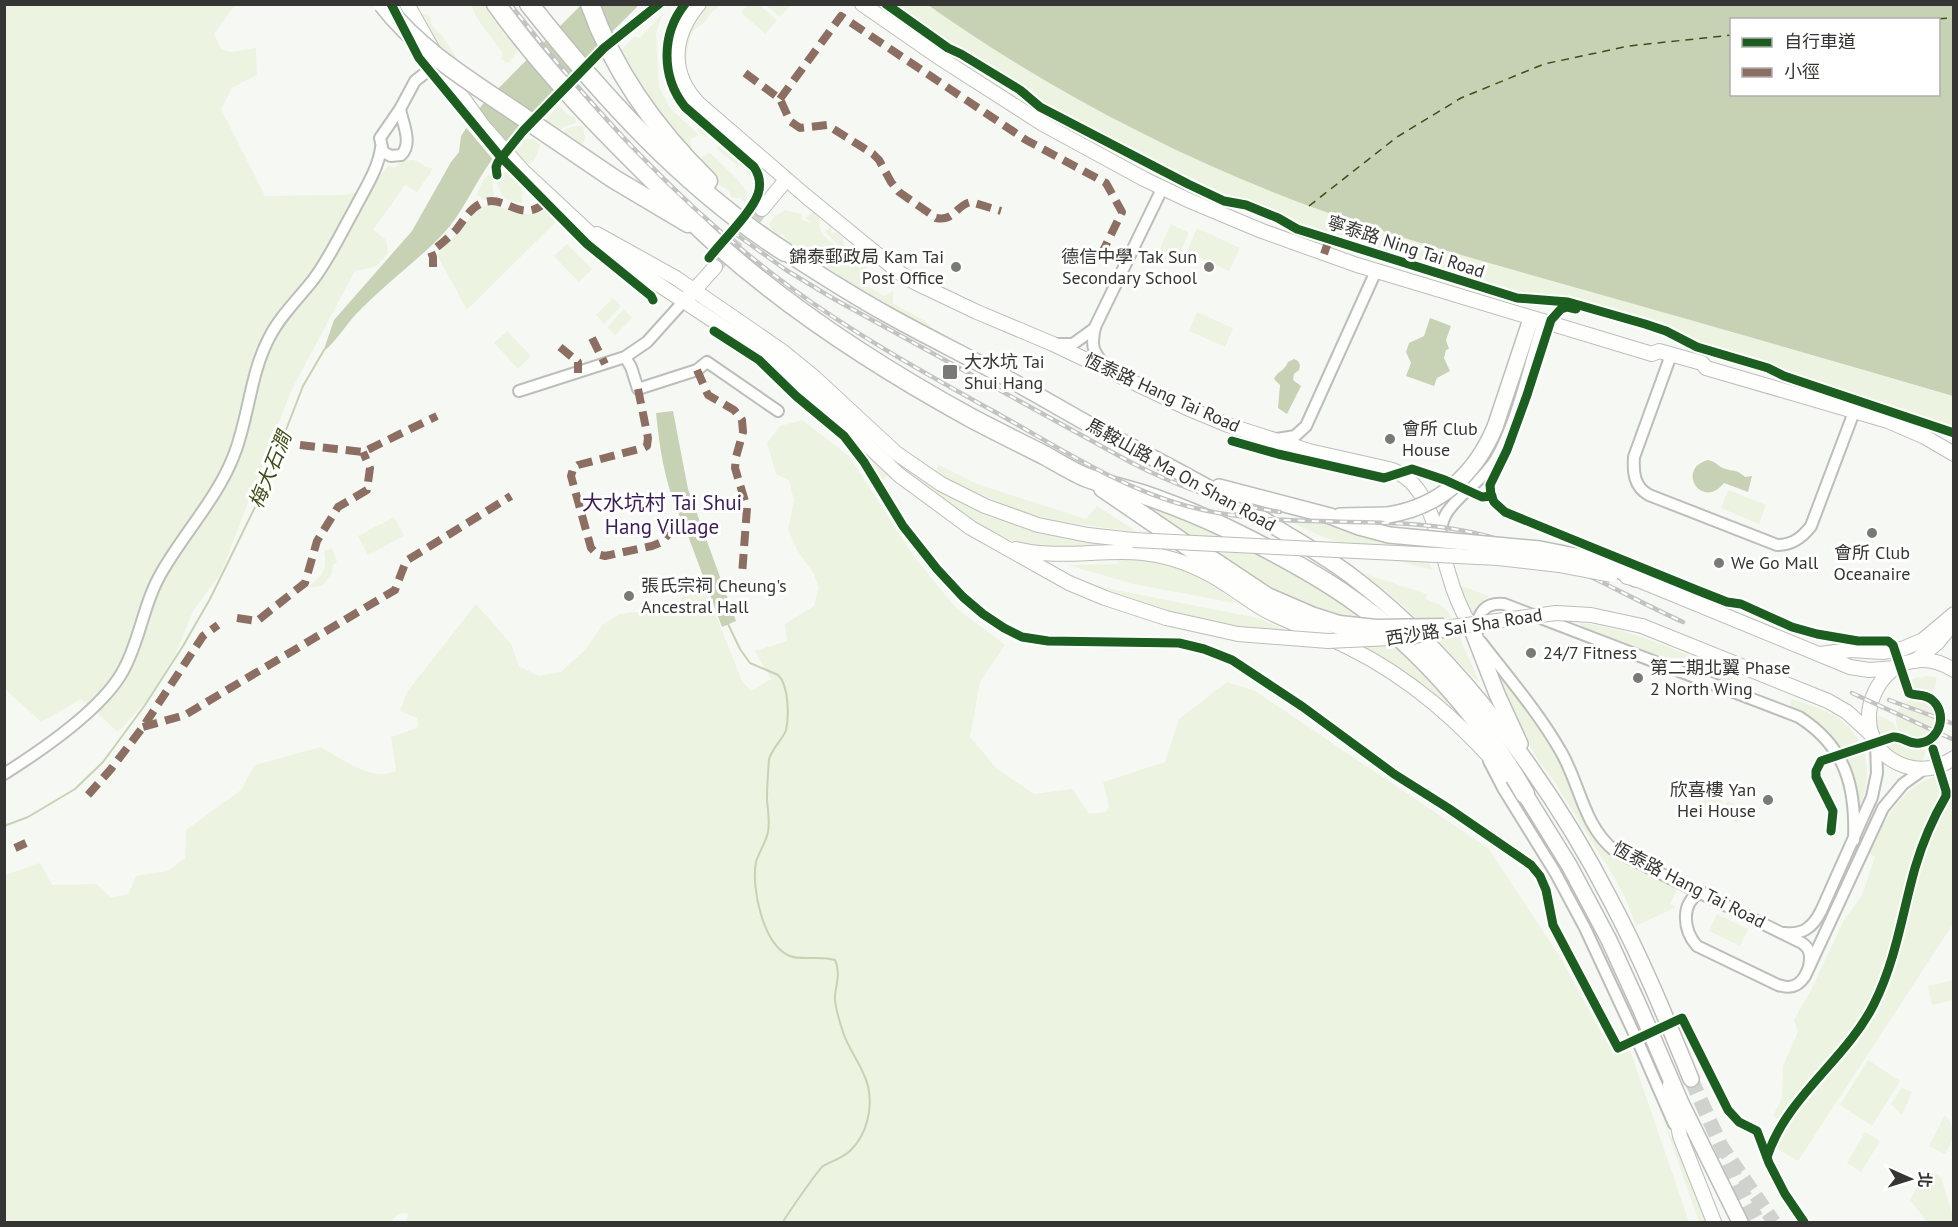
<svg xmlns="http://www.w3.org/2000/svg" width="1958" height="1227" font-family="'PT Sans','Noto Sans TC',sans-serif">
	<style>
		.green { fill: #ecf3e1 }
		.water { fill: #c7d2b5; fill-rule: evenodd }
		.pier { fill: #f6f9f3 }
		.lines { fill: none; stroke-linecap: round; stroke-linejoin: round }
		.stream { stroke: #c7d2b5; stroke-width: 2 }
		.ferry { stroke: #3e4f15; stroke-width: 1.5; stroke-dasharray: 8 6; stroke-linecap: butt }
		.secondary-tunnel { stroke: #cfd2cd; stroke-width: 14; stroke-dasharray: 14 7; stroke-linecap: butt }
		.primary-tunnel { stroke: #cfd2cd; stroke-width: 15; stroke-dasharray: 15 8; stroke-linecap: butt }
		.street-casing { stroke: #bcbeb9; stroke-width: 14 }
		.secondary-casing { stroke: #bcbeb9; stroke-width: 16 }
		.primary-casing { stroke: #bcbeb9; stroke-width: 18 }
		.highway-casing { stroke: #bcbeb9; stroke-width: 21 }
		.street { stroke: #fefefd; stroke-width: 10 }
		.secondary { stroke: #fefefd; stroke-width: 14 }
		.primary { stroke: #fefefd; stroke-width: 15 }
		.highway { stroke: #fefefd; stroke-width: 18 }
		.rail-casing { stroke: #c3c3c2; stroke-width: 4.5 }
		.rail { stroke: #fff; stroke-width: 2; stroke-dasharray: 7; stroke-linecap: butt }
		.secondary-bridge-casing { stroke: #bcbeb9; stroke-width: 16; stroke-linecap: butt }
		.primary-bridge-casing { stroke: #bcbeb9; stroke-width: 18; stroke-linecap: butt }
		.highway-bridge-casing { stroke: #bcbeb9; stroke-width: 21; stroke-linecap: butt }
		.secondary-bridge { stroke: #fefefd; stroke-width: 14 }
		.primary-bridge { stroke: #fefefd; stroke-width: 15 }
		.highway-bridge { stroke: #fefefd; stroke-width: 18 }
		.quiet { stroke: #8d6e63; stroke-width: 8; stroke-dasharray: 15 8; stroke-linecap: butt }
		.cycleway-casing { stroke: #fff; stroke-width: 13 }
		.cycleway { stroke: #1b5e20; stroke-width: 9 }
		.poi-dot { fill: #797a76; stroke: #fff; stroke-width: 2 }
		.labels { text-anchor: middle; stroke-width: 6; stroke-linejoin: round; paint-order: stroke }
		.street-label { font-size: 18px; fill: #353633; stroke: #fff }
		.poi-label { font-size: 18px; fill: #353633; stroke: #fff; text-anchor: start }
		.water-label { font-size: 20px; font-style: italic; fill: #3e4f15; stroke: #fff }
		.quarter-label { font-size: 21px; fill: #3a1d56; stroke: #fff }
	</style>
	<rect width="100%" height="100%" fill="#f6f9f3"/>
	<g class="green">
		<path d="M748 4 759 5 777 20 765 34 741 12Z"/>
		<path d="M4 5H235L214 34 221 49 231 52 256 48 257 75 232 88 221 109 265 196 344 195 369 190 389 165 394 168C403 159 416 156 425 167L432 168 431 172 417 192 405 185 373 230 386 240 388 253 375 267 355 271 291 391 221 573 193 611 176 653 152 695 118 732 81 699 41 722 5 689Z"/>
		<path d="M471 5H488L495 22H501L503 33 519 48 510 62 507 63 501 58 503 54C494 38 476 22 471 5Z"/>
		<path d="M709 5H720L719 7C707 14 710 17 703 24 700 26 697 27 695 29 686 40 688 59 685 72L683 42 694 21Z"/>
		<path d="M766 5H791L780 17Z"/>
		<path d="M889 5H928L1015 62 1112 118 1184 153 1320 210 1382 231 1527 273 1953 396V429L1784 373 1768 365 1701 345 1673 330 1654 324 1562 298 1528 295 1502 289C1440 272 1378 255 1318 233 1293 224 1272 209 1247 202 1234 198 1224 198 1212 192L1208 196 1201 194 1203 188 1111 143 1107 147 1094 141 1096 135 1079 126 1076 131 1060 128 1052 122 1057 114 1051 110 1048 113V109L1042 110 1034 104 1035 100 1010 81 1007 86 956 55 958 50 951 47 945 54 940 52 943 42 933 36 927 38 928 32Z"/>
		<path d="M422 13 430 16 432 26 443 37 463 68 443 58 421 19Z"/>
		<path d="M663 13 656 33 659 87 670 108 699 135 690 139 692 151 664 124 617 54 634 37 640 38Z"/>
		<path d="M558 105 568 115 575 117 576 123 563 127 557 136 541 127Z"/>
		<path d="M704 119 706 123 714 128 712 134 706 137 698 131 699 123Z"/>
		<path d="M574 126H583L585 139 582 146 585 150 573 145 575 139 565 137 564 130Z"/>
		<path d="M715 137 726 146 732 143 744 154V161L755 170V174L748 176 747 169C733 165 727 156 716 148L720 145 710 138Z"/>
		<path d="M525 139H532L540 144C537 160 532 164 517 169L513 155Z"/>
		<path d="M710 153 736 178 747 192 746 204 740 198H732L729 191 718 184 700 166 702 157Z"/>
		<path d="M499 172 507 173 522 182V203C501 200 503 197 495 178Z"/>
		<path d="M491 173 494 195 489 199 483 200 477 194 483 180Z"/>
		<path d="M488 204C510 207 522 221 545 210L556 222 467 310 437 255 479 208Z"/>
		<path d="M785 210 801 214 802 219 812 224 806 218 813 212 820 216C817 232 824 238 837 246L839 258 849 250 855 253 861 262 867 265 860 282 884 296 893 291V303L925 321 935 331 933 332 880 303 878 298 871 300 840 280 839 275 811 255 789 245 784 235C775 235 773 232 769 224L775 216Z"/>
		<path d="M1171 224 1189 233 1174 265 1156 257Z"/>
		<path d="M832 226 831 234 836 232 842 237 846 249 842 252 840 246 825 232Z"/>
		<path d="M1197 228 1240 248 1229 271 1187 252Z"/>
		<path d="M567 244 592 269 579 282 554 256Z"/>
		<path d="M613 298 621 306 604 324 596 315Z"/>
		<path d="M624 309 632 318 615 335 607 327Z"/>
		<path d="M1197 312 1233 328 1225 347 1189 331Z"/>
		<path d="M507 331 531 356 518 369 494 343Z"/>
		<path d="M828 413 889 474 882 480 895 504 854 444 826 416Z"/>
		<path d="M802 420 849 456 913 555 955 607 1005 645 980 682 970 737 997 769 1034 794 1072 789 1089 814 1106 812 1109 806 1103 782 1165 762 1179 719 1227 682 1255 691 1488 848 1560 957 1614 1055 1630 1050 1689 1222H404L409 1215 406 1213 398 1214 391 1222H5V875L40 863 52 885 97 884 111 898 128 894 136 876 168 871 185 858 186 830 241 790 255 765 321 747C342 759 371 782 396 771L391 737 419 727 417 718 400 711 407 692 476 604 511 644 519 666 538 676 561 672 586 649 603 624 620 614 681 606 680 586 690 576H700L742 681 751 691 771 679 755 651 787 641 785 624 814 606 819 588 814 574 797 550 788 529 794 501 789 480 776 474 767 443 780 426Z"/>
		<path d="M899 465 943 492 1004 520 1037 531 1154 547 1163 552C1119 552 1074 556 1031 546 986 537 933 494 898 466Z"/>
		<path d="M939 465 977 484 1086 519 1097 506 1137 532 1054 521 1014 509 934 474Z"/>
		<path d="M1728 490 1766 505 1759 524 1721 508Z"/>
		<path d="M1150 506C1250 545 1348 596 1424 671 1442 688 1457 708 1472 727L1444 702 1406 674 1359 644 1310 623 1278 597 1148 510Z"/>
		<path d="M394 517 404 536 368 555 358 536Z"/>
		<path d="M1292 522 1418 528 1432 570C1383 557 1337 546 1292 522Z"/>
		<path d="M332 548 337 562 333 565 332 573 322 586 306 588C322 577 328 570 324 551Z"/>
		<path d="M1116 558C1174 559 1194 573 1240 604L1133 584 1068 565 1119 564Z"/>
		<path d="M1362 573 1427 594 1426 599 1442 606 1449 613 1480 684 1404 606Z"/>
		<path d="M1063 574 1106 588 1258 618 1297 635C1214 624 1141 607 1063 574Z"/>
		<path d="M1459 585 1489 596 1476 606 1472 620Z"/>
		<path d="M1580 623C1634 629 1684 654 1734 675L1730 685 1581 628Z"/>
		<path d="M1493 667 1544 735 1561 764 1579 804 1616 857 1625 863 1678 888 1670 904 1676 907 1636 926 1625 897 1606 863 1603 860 1554 781 1536 757 1522 731Z"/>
		<path d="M1925 676 1936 677C1937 688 1931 693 1926 701 1958 729 1898 759 1896 721 1896 710 1902 704 1911 699L1908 697 1909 682 1916 677 1923 678Z"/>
		<path d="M1792 699C1809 705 1830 710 1843 722 1871 746 1871 775 1860 808 1852 749 1834 739 1789 708Z"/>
		<path d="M1878 715 1894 723C1898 736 1907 739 1919 741L1926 750 1922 762C1905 765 1882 751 1876 734 1875 729 1877 720 1878 715Z"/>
		<path d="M1938 775 1944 791 1953 796V924L1798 1161 1767 1143 1780 1120 1773 1116 1782 1097 1783 1066 1798 1032 1794 1020 1811 990 1844 920 1862 895 1875 857 1869 853C1885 820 1900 787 1938 775Z"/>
		<path d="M1707 792 1723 799 1717 813 1701 806Z"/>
		<path d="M1727 801 1744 808 1738 823 1721 815Z"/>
		<path d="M1717 914 1748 929 1740 946 1709 931Z"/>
		<path d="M1953 980V1000L1932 1005 1928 986Z"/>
		<path d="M1868 1060 1900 1081 1872 1126 1840 1105Z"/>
		<path d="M1902 1088 1912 1092 1902 1115 1891 1104Z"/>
		<path d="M1945 1115C1958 1132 1955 1137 1945 1154L1929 1146Z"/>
		<path d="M1662 1116 1709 1222H1699Z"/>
		<path d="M1865 1132 1880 1141 1861 1172 1847 1163Z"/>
		<path d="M1926 1170 1941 1177 1953 1216V1222H1927L1910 1200Z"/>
	</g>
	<g class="water">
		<path d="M581 5H639C589 55 535 105 491 161 474 184 463 213 443 234 418 260 388 282 362 308 347 322 338 340 323 352L334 320 412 231 451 162 459 152 461 136 482 105Z"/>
		<path d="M928 5H1953V396C1836 362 1719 328 1602 295 1508 268 1412 243 1320 210 1182 160 1048 90 928 5ZM1732 20H1938V94H1732Z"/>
		<path d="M1430 318 1451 326 1446 340 1449 349 1446 350 1444 358 1450 371 1437 378 1434 386 1406 376 1411 363 1406 352 1409 343 1424 336Z"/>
		<path d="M1294 359 1298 361 1300 365 1299 370 1294 374 1293 380 1301 386 1287 414 1278 408 1280 385 1274 379C1277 371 1284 372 1288 362Z"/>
		<path d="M673 411 688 489 736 621 722 627 684 525C666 491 660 452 656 413Z"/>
		<path d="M1708 460C1716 461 1719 468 1726 469 1736 472 1736 469 1745 477L1752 476 1748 492 1724 483C1702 511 1675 469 1708 460Z"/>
	</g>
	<path class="pier" d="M477 106 509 146 495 162 464 125Z"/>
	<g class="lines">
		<g class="stream">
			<path d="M728 624 740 649 750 663 778 675C789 685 789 717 786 730 783 739 773 747 769 759 768 772 767 786 767 800 768 811 770 821 768 832 766 842 759 852 756 862 751 888 763 945 790 956 801 961 820 955 835 960 841 974 836 983 835 996 834 1006 840 1022 843 1032 849 1051 863 1066 868 1086 873 1108 867 1134 851 1150 843 1158 832 1161 823 1166 818 1170 786 1216 783 1222"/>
			<path d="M4 826 28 817 75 789 103 762 145 705 183 646 210 599 260 497 303 386 324 350"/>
		</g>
		<g class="ferry">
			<path d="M1911 20 1954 18"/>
			<path d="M1309 206 1397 137 1461 98 1544 64 1629 46 1732 35"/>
		</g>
		<g class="secondary-tunnel">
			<path d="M715 267 762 209"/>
			<path d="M1720 1144 1774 1222"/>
		</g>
		<path class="primary-tunnel" d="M1691 1079 1738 1184 1758 1222"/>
		<defs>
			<g id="street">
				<path d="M400 109C403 124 413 144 401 155L391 156 383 152 380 138 400 109 415 81 438 63"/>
				<path d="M1056 344H1073L1095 328"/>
				<path d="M1671 355 1634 457C1633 472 1634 487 1649 495L1777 545C1792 545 1802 538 1811 526L1854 412"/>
				<path d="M625 357 631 367 638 389 697 370 707 362 778 411"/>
				<path d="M1107 368C1094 353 1090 348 1095 327L1162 189"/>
				<path d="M519 391 625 357 647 342 683 302"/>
				<path d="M1277 439 1295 436 1306 426 1376 271"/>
				<path d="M1439 536C1441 529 1442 521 1446 514 1458 494 1482 482 1496 459 1518 420 1529 365 1543 322"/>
				<path d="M1478 630C1477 612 1486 602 1504 604L1799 717C1846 747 1856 787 1854 840"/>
				<path d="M1481 642C1508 677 1538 712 1560 750 1580 783 1583 826 1615 851L1802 943C1811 949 1811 957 1809 967"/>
				<path d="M1489 761 1503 788 1555 872 1585 928 1639 1044 1674 1124"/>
				<path d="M4 774C42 750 106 707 125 667 141 636 144 601 163 570 185 532 218 497 234 455 249 417 250 374 269 338 280 316 298 299 313 280 329 259 341 233 354 210 364 190 378 170 381 148"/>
				<path d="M1701 892C1680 903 1683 930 1697 946L1778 985C1790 989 1798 987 1805 976L1883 808 1903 784 1924 769"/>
				<path d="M1785 933C1803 935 1813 927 1821 911L1872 797 1877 773 1876 743"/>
			</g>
			<g id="secondary">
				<path d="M407 4 448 77 483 126 522 170 611 253 776 362 806 387 899 475 971 528 1069 583 1105 598 1166 618"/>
				<path d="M699 4C672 36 669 73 699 104L807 197 900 273 916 283 977 312 1053 344 1187 408 1228 425 1309 451 1389 469C1430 480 1438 540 1449 575 1454 593 1461 610 1471 627"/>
				<path d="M862 4 937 56 1043 124 1144 179 1188 200 1262 231 1357 265 1652 354 1659 351 1702 363 1706 368 1888 421 1925 437 1954 454"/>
				<path d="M762 209 786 180"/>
				<path d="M597 234 676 278 782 351 815 378 896 453 941 484 985 506 1038 525 1088 535 1133 540"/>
				<path d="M689 296 715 267"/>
				<path d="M1016 549C1063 561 1110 546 1156 555 1182 560 1206 571 1227 585 1240 593 1252 603 1265 610 1292 624 1321 634 1348 647 1411 678 1461 723 1506 775"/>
				<path d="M1627 577 1636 579 1850 667 1869 670 1895 668"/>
				<path d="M1642 626 1828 701 1847 712 1872 735"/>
				<path d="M1820 654 1851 650 1882 652 1902 649 1923 640 1954 614"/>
				<path d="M1915 661 1938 642 1954 622"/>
				<path d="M1954 670C1883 626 1831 740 1905 766 1922 772 1939 768 1954 758"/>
				<path d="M1670 1085 1680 1136 1714 1222"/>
			</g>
			<g id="primary">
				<path d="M785 252C819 274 853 296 888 315 929 338 971 358 1012 381 1042 397 1071 415 1101 431 1164 463 1225 495 1285 533 1308 547 1332 561 1354 578 1458 657 1551 784 1610 899 1641 957 1666 1018 1691 1079"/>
				<path d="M1495 427 1531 319"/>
				<path d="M1219 487 1330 516 1359 527 1389 535"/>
				<path d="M1340 516 1388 515"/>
				<path d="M1615 568 1636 579"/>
				<path d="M1471 627 1497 694 1520 744"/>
				<path d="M1525 794 1569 865 1609 940 1640 1008 1681 1103 1740 1222"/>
			</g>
			<g id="highway">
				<path d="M496 4C544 71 601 129 660 187 676 202 690 219 706 234 786 308 878 367 973 419 996 431 1020 443 1044 455 1057 462 1071 471 1085 477 1103 484 1123 488 1142 494 1171 504 1201 516 1228 529 1269 549 1312 571 1350 598 1419 646 1484 721 1525 794"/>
				<path d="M529 4C602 96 686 189 785 252"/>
				<path d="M590 4C614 72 657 131 708 181"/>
				<path d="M533 124 614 179 688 223"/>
				<path d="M1103 488 1195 551 1213 561 1267 597 1311 616 1339 625"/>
			</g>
		</defs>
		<use href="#street" class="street-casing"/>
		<use href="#secondary" class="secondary-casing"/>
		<use href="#primary" class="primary-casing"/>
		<use href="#highway" class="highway-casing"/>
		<use href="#street" class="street"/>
		<use href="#secondary" class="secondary"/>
		<use href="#primary" class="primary"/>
		<use href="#highway" class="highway"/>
		<defs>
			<g id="rail">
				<path d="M510 4C592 109 682 208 790 287 857 336 930 376 1002 416 1061 449 1121 488 1187 506 1275 530 1366 515 1454 529 1537 542 1608 588 1683 622"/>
				<path d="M733 232 786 270 834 299 1132 463C1179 487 1227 505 1280 512"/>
				<path d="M1852 693 1954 740"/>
				<path d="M1889 700 1954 724"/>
			</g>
		</defs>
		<use href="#rail" class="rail-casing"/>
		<use href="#rail" class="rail"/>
		<defs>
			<g id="secondary-bridge">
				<path d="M1133 540 1498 558 1559 565 1611 575"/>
				<path d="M1166 618 1238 634 1328 641 1412 637 1444 628 1556 613 1591 615 1642 626"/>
			</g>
			<g id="primary-bridge">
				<path d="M1388 515C1439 507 1475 475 1495 427"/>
				<path d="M1389 535 1540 549 1595 560 1615 568"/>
			</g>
			<g id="highway-bridge">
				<path d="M383 4C422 55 482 88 533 124"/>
				<path d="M1339 625 1376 629 1444 628"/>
			</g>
		</defs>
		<use href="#secondary-bridge" class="secondary-bridge-casing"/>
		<use href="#primary-bridge" class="primary-bridge-casing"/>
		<use href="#highway-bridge" class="highway-bridge-casing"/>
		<use href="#secondary-bridge" class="secondary-bridge"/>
		<use href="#primary-bridge" class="primary-bridge"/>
		<use href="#highway-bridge" class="highway-bridge"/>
		<g class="quiet">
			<path d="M745 73 780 99 790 121 800 128 827 125 873 154 879 160 891 182 899 192 936 218C954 222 956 205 971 202L1001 211"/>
			<path d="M780 99 841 16 1026 140 1106 183 1122 212 1100 257"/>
			<path d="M1324 254 1331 234"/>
			<path d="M433 267V257L431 252C440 245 448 238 456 230 464 220 470 208 482 203 507 193 521 227 548 200"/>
			<path d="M592 338 605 364"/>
			<path d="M560 347 578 362V373"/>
			<path d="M697 370 708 395 734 410 742 420 743 432 736 457 735 468 747 508 742 575"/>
			<path d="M638 389 648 438 647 446 643 448 578 465 573 469 571 476 591 548 597 554 605 556 652 546 662 542 669 533"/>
			<path d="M300 445 363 452 437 416"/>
			<path d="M237 618 257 621 305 583 317 541 338 507 367 490 370 468 363 452"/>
			<path d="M143 727 185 715 395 590 406 561 511 496"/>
			<path d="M88 795 111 769 143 727 203 636 218 625"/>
			<path d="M15 848 26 843"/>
		</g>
		<defs>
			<g id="cycleway">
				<path d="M391 4 419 58 499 155 587 244 651 296 653 300"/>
				<path d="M685 4C661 34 661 77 685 107L754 167C760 176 761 185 758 194 752 212 721 242 709 258"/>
				<path d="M886 4 948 48 961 54 1020 90 1040 107 1188 184 1224 201 1246 205 1278 218 1297 229 1517 298 1568 302 1645 324 1666 331 1697 347 1768 368 1784 376 1954 433"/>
				<path d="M497 175 496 167 498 162 523 131 604 48 659 4"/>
				<path d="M1576 309 1567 307 1561 309 1551 320 1527 395 1507 450 1490 485 1491 495 1494 502 1505 512 1699 591 1727 602 1741 604 1792 627 1817 634 1858 641H1888L1893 645 1909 693C1915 696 1924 694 1931 699 1948 712 1941 740 1920 743 1909 745 1903 736 1893 737L1821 761 1816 771V777L1833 811 1831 831"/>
				<path d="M714 331 759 360 796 396 844 436 864 462 903 526 937 569 963 597 983 614 1004 628 1022 637 1048 641 1179 643 1204 649 1232 660 1303 707 1394 774 1448 808 1531 865 1540 876 1546 890 1553 925 1618 1048 1682 1018 1728 1110 1739 1122 1757 1131 1769 1163 1785 1194 1804 1222"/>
				<path d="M1232 441 1278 454 1384 478 1412 469 1445 480 1482 497 1492 496"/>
				<path d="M1767 1157C1787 1096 1846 1060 1874 1004 1896 960 1902 914 1915 868 1922 844 1933 818 1946 796V791L1933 749"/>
			</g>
		</defs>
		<use href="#cycleway" class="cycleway-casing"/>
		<use href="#cycleway" class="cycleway"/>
	</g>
	<g class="poi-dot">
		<circle cx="956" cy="267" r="6"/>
		<circle cx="1209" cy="267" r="6"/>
		<rect x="942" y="364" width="16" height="16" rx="3"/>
		<circle cx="1390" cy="439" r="6"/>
		<circle cx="1872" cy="533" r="6"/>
		<circle cx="1719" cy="563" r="6"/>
		<circle cx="629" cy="596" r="6"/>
		<circle cx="1531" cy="653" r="6"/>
		<circle cx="1638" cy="678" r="6"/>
		<circle cx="1768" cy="800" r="6"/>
	</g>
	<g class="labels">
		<g class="street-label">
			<text transform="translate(1406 247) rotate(18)" y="6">寧泰路 Ning Tai Road</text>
			<text transform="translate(1162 393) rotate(24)" y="6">恆泰路 Hang Tai Road</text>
			<text transform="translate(1181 475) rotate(29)" y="6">馬鞍山路 Ma On Shan Road</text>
			<text transform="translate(1464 627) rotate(-9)" y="6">西沙路 Sai Sha Road</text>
			<text transform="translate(1689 885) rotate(27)" y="6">恆泰路 Hang Tai Road</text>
		</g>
		<g class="poi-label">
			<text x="944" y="263" text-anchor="end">錦泰郵政局 Kam Tai<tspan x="944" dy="21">Post Office</tspan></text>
			<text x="1197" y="263" text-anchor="end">德信中學 Tak Sun<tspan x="1197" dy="21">Secondary School</tspan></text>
			<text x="964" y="368">大水坑 Tai<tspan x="964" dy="21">Shui Hang</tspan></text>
			<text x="1402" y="435">會所 Club<tspan x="1402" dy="21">House</tspan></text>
			<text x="1872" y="559" text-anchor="middle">會所 Club<tspan x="1872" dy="21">Oceanaire</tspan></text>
			<text x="1731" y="569">We Go Mall</text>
			<text x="641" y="592">張氏宗祠 Cheung's<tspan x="641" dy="21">Ancestral Hall</tspan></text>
			<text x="1543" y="659">24/7 Fitness</text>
			<text x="1650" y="674">第二期北翼 Phase<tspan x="1650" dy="21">2 North Wing</tspan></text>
			<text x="1756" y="796" text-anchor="end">欣喜樓 Yan<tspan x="1756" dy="21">Hei House</tspan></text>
		</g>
		<g class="water-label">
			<text transform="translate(270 470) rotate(-68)" y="7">梅大石澗</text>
		</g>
		<g class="quarter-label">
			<text x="662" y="510">大水坑村 Tai Shui<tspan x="662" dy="24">Hang Village</tspan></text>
		</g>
	</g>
	<rect width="1958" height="1227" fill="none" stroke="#353633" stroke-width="12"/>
	<rect x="1730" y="18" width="210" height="78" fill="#ffffff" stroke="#aeafad" stroke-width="1.5"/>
	<rect x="1742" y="38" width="30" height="9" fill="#1b5e20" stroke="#aeafad" stroke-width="1.5"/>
	<text x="1784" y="48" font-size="18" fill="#353633">自行車道</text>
	<rect x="1742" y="68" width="30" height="9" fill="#8d6e63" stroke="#aeafad" stroke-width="1.5"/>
	<text x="1784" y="78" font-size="18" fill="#353633">小徑</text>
	<g transform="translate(1910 1179) rotate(93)" stroke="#ffffff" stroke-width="4.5" paint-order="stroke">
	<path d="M0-4.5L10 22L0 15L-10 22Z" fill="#353633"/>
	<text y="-9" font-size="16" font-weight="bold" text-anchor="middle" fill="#353633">北</text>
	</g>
</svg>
